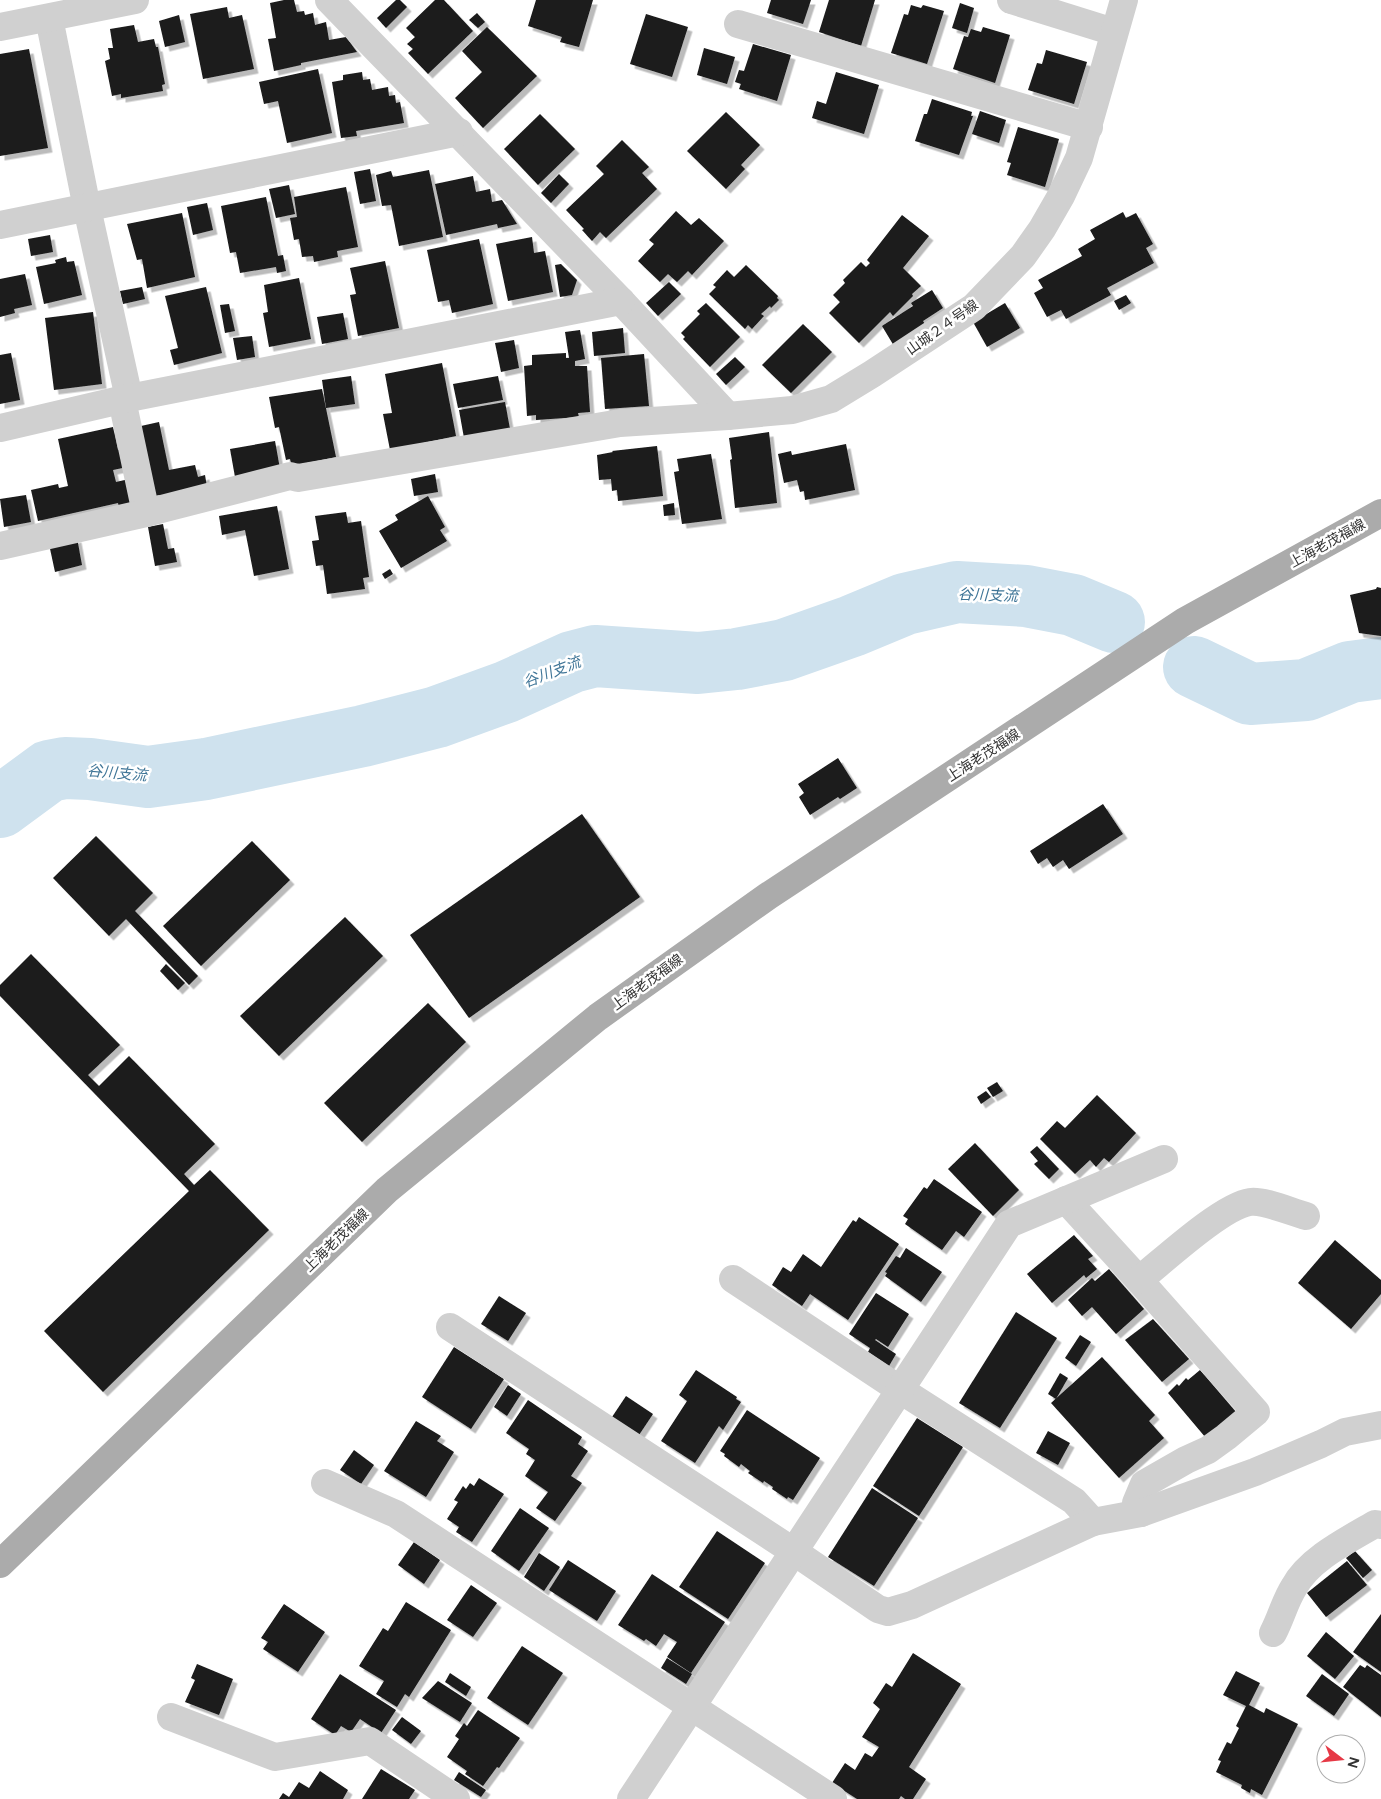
<svg xmlns="http://www.w3.org/2000/svg" width="1381" height="1799" font-family="Figtree,'Noto Sans JP',sans-serif">
	<style>
		.lines { fill: none; stroke-linecap: round; stroke-linejoin: round }
		.river { stroke: #cfe2ee; stroke-width: 62 }
		.building { fill: #1a1a1a; filter: url(#shadow) }
		.minor { stroke: #d0d0d0; stroke-width: 28 }
		.primary { stroke: #ababab; stroke-width: 28 }
		.labels { text-anchor: middle; stroke-width: 5; stroke-linejoin: round; paint-order: stroke }
		.street-label { font-size: 14px; fill: #333; stroke: #fff }
		.water-label { font-size: 15px; font-style: italic; fill: #3f7597; stroke: #fff }
	</style>
	<defs>
		<filter id="shadow"><feDropShadow dx="4.5" dy="4.5" stdDeviation="0" flood-color="#0004"/></filter>
	</defs>
	<rect width="100%" height="100%" fill="#fff"/>
	<g class="lines">
		<g class="river">
			<path d="M1194 667 1250 694 1306 690 1350 672 1381 668"/>
			<path d="M0 807 49 771 65 768 90 769 148 777 206 769 363 736 437 717 506 692 572 662 595 656 698 663 737 659 784 650 852 626 905 604 957 592 1026 596 1073 605 1114 622"/>
		</g>
	</g>
	<g class="building">
		<path d="M284 0H294L297 12 304 11 305 15 313 13 315 25 326 22 329 40 346 37 357 52 301 63V65L274 71 268 39 276 38 270 3Z"/>
		<path d="M396 0H400L407 7 386 28 377 18Z"/>
		<path d="M435 0H444L473 31 428 74 408 53 413 49 407 44 415 37 406 28Z"/>
		<path d="M536 0H593L579 47 560 42 562 37 528 26Z"/>
		<path d="M771 0H811L803 24 767 13Z"/>
		<path d="M829 0H875L861 46 819 32Z"/>
		<path d="M960 3 974 8 967 33 952 28Z"/>
		<path d="M911 5 921 8 923 5 944 11 927 64 891 53 904 14 908 15Z"/>
		<path d="M227 7 229 18 242 15 254 69 203 79 190 14Z"/>
		<path d="M477 13 485 22 478 28 469 20Z"/>
		<path d="M646 14 688 27 672 77 630 64Z"/>
		<path d="M179 15 185 42 165 47 159 21Z"/>
		<path d="M134 25 138 42 154 39 156 47H158L165 84 162 85 163 91 121 98V94L112 96 105 61 110 59 108 48H113L110 29Z"/>
		<path d="M487 27 537 76 483 128 455 98 482 72 462 51Z"/>
		<path d="M983 27 1010 35 995 83 953 69 964 36 968 37 971 29 981 32Z"/>
		<path d="M753 44 791 55 777 101 739 89 741 84 735 82 739 70 744 71Z"/>
		<path d="M704 48 735 57 727 84 697 75Z"/>
		<path d="M29 49 48 148 0 156V54Z"/>
		<path d="M1046 50 1087 62 1074 104 1028 90 1037 63 1042 64Z"/>
		<path d="M318 69 332 133 287 143 278 101 264 104 259 82Z"/>
		<path d="M362 72 363 80 370 79 372 90 388 87 389 96 395 95 396 103 400 102 404 123 356 131 357 136 341 138 332 82 343 80V75Z"/>
		<path d="M836 72 879 85 864 134 812 118 817 101 826 104Z"/>
		<path d="M932 99 972 112 971 116H973L959 155 915 141 924 114H927Z"/>
		<path d="M980 111 1006 120 999 143 972 134Z"/>
		<path d="M726 112 760 145 741 165 745 169 726 189 687 151Z"/>
		<path d="M540 114 575 149 538 185 504 149Z"/>
		<path d="M1018 127 1059 139 1045 187 1007 175 1011 163 1007 162Z"/>
		<path d="M622 140 649 167 642 173 657 189 606 238 600 232 592 241 582 230 584 229 566 210 604 174 596 166Z"/>
		<path d="M370 169 376 201 360 204 354 172Z"/>
		<path d="M429 170 443 237 399 246 391 205 382 206 376 175 391 171 393 177Z"/>
		<path d="M559 174 569 184 551 203 541 193Z"/>
		<path d="M473 176 476 192 490 189 492 202 502 200 517 224 498 228 497 224 446 235 435 184Z"/>
		<path d="M289 185 295 214 276 218 269 189Z"/>
		<path d="M346 187 358 247 337 251 338 257 314 262 313 256 302 257 299 239 294 240 290 218 297 217 294 197Z"/>
		<path d="M266 197 278 256 283 255 286 271 277 273 276 267 240 273 236 252 230 253 221 206Z"/>
		<path d="M207 203 213 230 193 235 187 207Z"/>
		<path d="M676 211 691 225 699 218 724 241 692 275 688 271 677 282 668 274 660 282 638 261 654 244 649 240Z"/>
		<path d="M1123 212 1126 218 1136 213 1153 244 1146 248 1154 263 1107 288 1111 295 1066 319 1061 310 1047 317 1034 293 1043 288 1038 280 1082 256 1078 249 1095 239 1090 230Z"/>
		<path d="M182 213 195 277 147 288 142 259 137 260 127 224Z"/>
		<path d="M902 215 929 236 903 268 921 286 912 294 913 296 893 316 890 312 859 343 829 313 840 302 833 295 845 283 843 280 861 262 866 267 870 263 867 260Z"/>
		<path d="M50 235 53 252 31 256 28 239Z"/>
		<path d="M532 237 534 253 545 251 553 292 508 301 496 244Z"/>
		<path d="M479 239 493 304 452 313 449 300 438 302 427 250Z"/>
		<path d="M66 257 67 262 74 261 82 295 44 304 36 267 56 263 55 260Z"/>
		<path d="M385 261 399 328 358 336 350 295 356 294 350 268Z"/>
		<path d="M561 264 577 280 572 295 560 297 555 265Z"/>
		<path d="M746 265 778 296 777 298 779 300 771 308 770 306 761 314 764 316 752 329 748 325 745 329 709 294 716 287 713 285 727 270 734 277Z"/>
		<path d="M25 274 32 305 14 309 15 313 0 317V279Z"/>
		<path d="M299 278 311 339 269 347 263 313 268 312 264 285Z"/>
		<path d="M669 282 681 294 658 316 646 303Z"/>
		<path d="M142 287 145 299 123 304 120 291Z"/>
		<path d="M206 287 222 353 174 365 170 350 178 348 165 296Z"/>
		<path d="M932 290 943 308 923 321 926 326 894 346 882 326 913 306 911 303Z"/>
		<path d="M1126 295 1131 303 1119 310 1114 301Z"/>
		<path d="M706 303 740 337 710 367 683 339 685 337 681 333 700 314 697 311Z"/>
		<path d="M1005 303 1020 328 987 347 973 322Z"/>
		<path d="M229 304 235 331 225 333 220 305Z"/>
		<path d="M93 312 102 384 54 390 45 318Z"/>
		<path d="M343 313 348 339 322 344 317 317Z"/>
		<path d="M803 324 832 352 791 393 762 365Z"/>
		<path d="M623 328 625 353 594 356 592 332Z"/>
		<path d="M580 330 585 359 575 361V366H587L590 412 578 413 579 417 536 420V415L527 416 524 366 532 365V355L566 353V358H569L565 332Z"/>
		<path d="M252 336 255 357 237 360 233 338Z"/>
		<path d="M514 340 519 368 501 372 495 343Z"/>
		<path d="M11 353 20 400 0 404V355Z"/>
		<path d="M644 354 649 406 605 409 601 358Z"/>
		<path d="M735 357 745 367 726 385 716 374Z"/>
		<path d="M442 363 456 436 390 450 383 414 392 413 385 374Z"/>
		<path d="M351 376 355 404 326 408 322 380Z"/>
		<path d="M498 376 503 400 458 408 453 384Z"/>
		<path d="M322 389 336 457 292 466 290 459 286 460 279 427 275 428 269 397Z"/>
		<path d="M505 402 510 429 464 438 459 410Z"/>
		<path d="M159 422 169 470 195 465 198 477 205 475 207 487 160 497V495L155 496 141 426Z"/>
		<path d="M113 427 118 450 123 449 127 467 113 470 116 482 129 479 134 504 119 507 118 503 38 521 31 490 58 484 59 488 68 486 58 439Z"/>
		<path d="M769 432 777 503 735 508 730 460 732 459 729 438Z"/>
		<path d="M275 441 280 469 235 477 230 449Z"/>
		<path d="M846 444 855 490 805 500 804 491 800 492 797 480 784 483 778 454 791 451 792 455Z"/>
		<path d="M657 446 663 496 618 501 617 490 612 491 611 479 599 480 597 455 613 452 612 451Z"/>
		<path d="M711 454 722 519 682 524 674 472 679 471 677 459Z"/>
		<path d="M435 474 438 492 414 496 411 479Z"/>
		<path d="M26 495 31 522 4 527 0 499Z"/>
		<path d="M428 496 445 527 440 530 447 541 401 568 379 531 398 520 395 515Z"/>
		<path d="M674 503 675 515 664 516 663 505Z"/>
		<path d="M277 506 289 569 254 576 245 530 222 535 219 516Z"/>
		<path d="M346 512 348 523 361 521 369 577 363 578 365 589 327 594 323 565 316 566 312 541 319 540 315 516Z"/>
		<path d="M163 524 168 549 174 548 177 562 155 566 148 527Z"/>
		<path d="M77 538 82 565 55 572 49 544Z"/>
		<path d="M390 569 393 574 385 579 382 574Z"/>
		<path d="M1377 587 1381 588V636L1359 633 1350 595 1376 589Z"/>
		<path d="M838 758 857 788 840 799 838 797 810 815 799 797 804 793 798 784Z"/>
		<path d="M1103 804 1123 834 1069 869 1063 860 1053 867 1047 858 1038 864 1030 851Z"/>
		<path d="M582 814 640 897 469 1018 410 935Z"/>
		<path d="M96 836 153 893 135 911 198 976 189 985 126 919 109 936 53 878Z"/>
		<path d="M252 841 290 880 201 966 163 926Z"/>
		<path d="M345 917 383 956 279 1056 240 1016Z"/>
		<path d="M31 954 120 1045 88 1075 99 1086 129 1056 215 1144 184 1174 194 1185 210 1170 269 1230 103 1392 44 1331 189 1191 0 996V985Z"/>
		<path d="M166 964 185 983 178 990 160 971Z"/>
		<path d="M428 1003 466 1042 362 1142 324 1103Z"/>
		<path d="M997 1082 1003 1091 993 1097 987 1088Z"/>
		<path d="M986 1091 991 1097 981 1104 977 1097Z"/>
		<path d="M1097 1095 1136 1133 1109 1162 1104 1158 1096 1167 1090 1160 1075 1174 1040 1139 1057 1121 1065 1128Z"/>
		<path d="M975 1143 1019 1190 993 1216 948 1169Z"/>
		<path d="M1037 1146 1059 1169 1049 1179 1034 1164 1038 1161 1030 1152Z"/>
		<path d="M934 1179 982 1212 964 1237 956 1231 942 1250 905 1224 908 1219 903 1216 924 1187 927 1189Z"/>
		<path d="M859 1217 899 1244 848 1320 810 1294 802 1306 772 1285 783 1267 791 1272 803 1254 821 1267 853 1220 856 1222Z"/>
		<path d="M1074 1235 1093 1256 1088 1259 1097 1269 1086 1278 1084 1275 1052 1303 1027 1274Z"/>
		<path d="M1335 1240 1381 1280V1294L1351 1329 1298 1283Z"/>
		<path d="M906 1248 942 1272 921 1302 885 1276 887 1273 885 1272 896 1256 900 1258Z"/>
		<path d="M1109 1269 1144 1309 1116 1334 1092 1307 1082 1316 1068 1300 1092 1278 1095 1281Z"/>
		<path d="M876 1293 909 1314 888 1347 876 1339 875 1340 896 1354 889 1366 868 1352 870 1348 849 1334Z"/>
		<path d="M499 1296 526 1313 508 1341 481 1324Z"/>
		<path d="M1016 1312 1057 1338 1000 1428 959 1403Z"/>
		<path d="M1153 1319 1189 1359 1162 1382 1125 1340Z"/>
		<path d="M1080 1335 1091 1342 1076 1366 1065 1358Z"/>
		<path d="M454 1347 504 1379 471 1429 422 1397Z"/>
		<path d="M1102 1357 1155 1415 1149 1421 1164 1438 1119 1478 1051 1403Z"/>
		<path d="M696 1370 737 1397 736 1399 741 1402 723 1430 719 1426 695 1463 661 1441 687 1401 679 1395Z"/>
		<path d="M1200 1370 1236 1412 1206 1438 1168 1393 1177 1384 1179 1386 1186 1378 1188 1380Z"/>
		<path d="M1060 1373 1068 1378 1056 1399 1048 1394Z"/>
		<path d="M508 1385 521 1394 507 1416 494 1407Z"/>
		<path d="M626 1396 653 1414 639 1435 612 1417Z"/>
		<path d="M528 1400 582 1437 578 1444 588 1451 571 1476 582 1483 555 1521 536 1508 548 1492 525 1476 535 1460 526 1454 529 1449 506 1433Z"/>
		<path d="M747 1410 820 1458 793 1500 788 1497 787 1499 772 1489 773 1487 764 1481 763 1483 748 1473 750 1471 741 1464 739 1467 724 1456 725 1454 720 1451Z"/>
		<path d="M917 1418 963 1447 919 1516 873 1486Z"/>
		<path d="M416 1421 441 1436 437 1441 454 1452 426 1497 384 1471Z"/>
		<path d="M1048 1431 1070 1443 1058 1465 1036 1453Z"/>
		<path d="M354 1450 374 1465 361 1484 340 1470Z"/>
		<path d="M479 1478 504 1494 472 1542 456 1532 459 1527 447 1519 458 1502 454 1500 463 1486 466 1489 470 1483 474 1486Z"/>
		<path d="M872 1488 918 1518 874 1586 828 1557Z"/>
		<path d="M520 1508 549 1528 519 1571 491 1551Z"/>
		<path d="M717 1531 765 1563 728 1619 679 1587Z"/>
		<path d="M414 1542 440 1560 424 1584 398 1565Z"/>
		<path d="M1355 1551 1372 1570 1363 1578 1346 1558Z"/>
		<path d="M539 1553 560 1567 544 1591 524 1577Z"/>
		<path d="M568 1560 616 1591 597 1621 549 1590Z"/>
		<path d="M1347 1561 1367 1585 1326 1617 1307 1593Z"/>
		<path d="M652 1574 725 1622 691 1673 667 1657 677 1642 664 1634 656 1646 646 1639 644 1641 618 1625Z"/>
		<path d="M471 1585 497 1603 473 1637 447 1620Z"/>
		<path d="M406 1602 451 1630 409 1697 405 1694 397 1707 376 1694 384 1681 359 1666 383 1628 388 1631Z"/>
		<path d="M284 1604 325 1632 298 1672 263 1649 268 1642 261 1638Z"/>
		<path d="M1381 1614V1672L1353 1652Z"/>
		<path d="M1326 1632 1354 1656 1335 1679 1307 1656Z"/>
		<path d="M522 1646 563 1673 528 1725 487 1698Z"/>
		<path d="M913 1653 961 1684 909 1767 926 1779 913 1799H905L901 1796 899 1799H857L832 1783 845 1763 855 1770 865 1753 872 1757 879 1747 862 1737 880 1709 873 1703 886 1683 892 1687Z"/>
		<path d="M667 1658 692 1674 686 1684 661 1668Z"/>
		<path d="M197 1664 233 1679 219 1715 185 1702 195 1680 191 1678Z"/>
		<path d="M1360 1665 1365 1668 1367 1665 1381 1675V1717L1343 1687Z"/>
		<path d="M1236 1671 1260 1683 1249 1705 1264 1713 1266 1708 1298 1724 1262 1795 1251 1789 1250 1793 1241 1788 1242 1785 1216 1772 1221 1761 1218 1760 1227 1742 1231 1744 1239 1728 1236 1726 1246 1706 1223 1695Z"/>
		<path d="M450 1673 471 1687 466 1696 445 1682Z"/>
		<path d="M340 1674 396 1710 381 1733 360 1719 351 1732 341 1726 335 1735 311 1719Z"/>
		<path d="M1322 1674 1349 1694 1334 1716 1306 1696Z"/>
		<path d="M438 1681 472 1703 460 1722 422 1698Z"/>
		<path d="M478 1710 520 1738 499 1768 497 1767 483 1786 465 1774 467 1771 447 1757 459 1739 455 1736 464 1723 467 1726Z"/>
		<path d="M402 1717 421 1731 411 1744 392 1730Z"/>
		<path d="M381 1769 415 1790 409 1799H362Z"/>
		<path d="M320 1771 348 1790 343 1799H279L283 1793 289 1797 299 1782 309 1788Z"/>
		<path d="M459 1772 486 1790 481 1797 454 1780Z"/>
	</g>
	<g class="lines">
		<g class="minor">
			<path d="M329 0 621 301 728 416"/>
			<path d="M1011 0 1114 32"/>
			<path d="M49 18 87 208 129 398"/>
			<path d="M738 24 1089 127"/>
			<path d="M0 27 135 0"/>
			<path d="M0 225 459 132"/>
			<path d="M122 400 146 513"/>
			<path d="M0 428 129 398 621 301"/>
			<path d="M0 546 146 513 290 476 298 478 620 423 728 416 792 410 831 399 872 374 974 307 1023 256 1042 229 1061 196 1079 158 1124 0"/>
			<path d="M1066 1200 1139 1280 1256 1412 1226 1437 1208 1450 1186 1460 1144 1484 1136 1503 1141 1513"/>
			<path d="M733 1279 899 1389 1074 1501 1093 1522"/>
			<path d="M1139 1280C1163 1261 1222 1206 1250 1202 1264 1200 1291 1212 1306 1216"/>
			<path d="M450 1327 793 1551 878 1609 888 1612 912 1605 1093 1522 1141 1513 1255 1472 1321 1444 1345 1432 1381 1425"/>
			<path d="M325 1483 396 1514 833 1799"/>
			<path d="M1273 1633C1281 1618 1285 1601 1294 1587 1309 1559 1348 1540 1375 1524L1381 1525"/>
			<path d="M171 1717 275 1757 370 1741 456 1799"/>
			<path d="M631 1799 1009 1224 1164 1159"/>
		</g>
		<path class="primary" d="M0 1564 387 1190 598 1017 768 896 1185 621 1381 513"/>
	</g>
	<g class="labels">
		<g class="street-label">
			<text transform="translate(942 327) rotate(-35)" y="5">山城２４号線</text>
			<text transform="translate(1327 543) rotate(-29)" y="5">上海老茂福線</text>
			<text transform="translate(983 755) rotate(-33)" y="5">上海老茂福線</text>
			<text transform="translate(647 982) rotate(-36)" y="5">上海老茂福線</text>
			<text transform="translate(336 1240) rotate(-44)" y="5">上海老茂福線</text>
		</g>
		<g class="water-label">
			<text transform="translate(988 595) rotate(2)" y="5">谷川支流</text>
			<text transform="translate(552 672) rotate(-21)" y="5">谷川支流</text>
			<text transform="translate(117 773) rotate(5)" y="5">谷川支流</text>
		</g>
	</g>
	<g transform="translate(1341 1759) rotate(106)"><circle r="24" fill="#ffffff" stroke="#adadad"/>
	<path d="M0-4L9 19L0 12L-9 19Z" fill="#e63946"/>
	<text y="-8" font-size="14" font-weight="bold" text-anchor="middle" fill="#333333">N</text>
	</g>
</svg>
